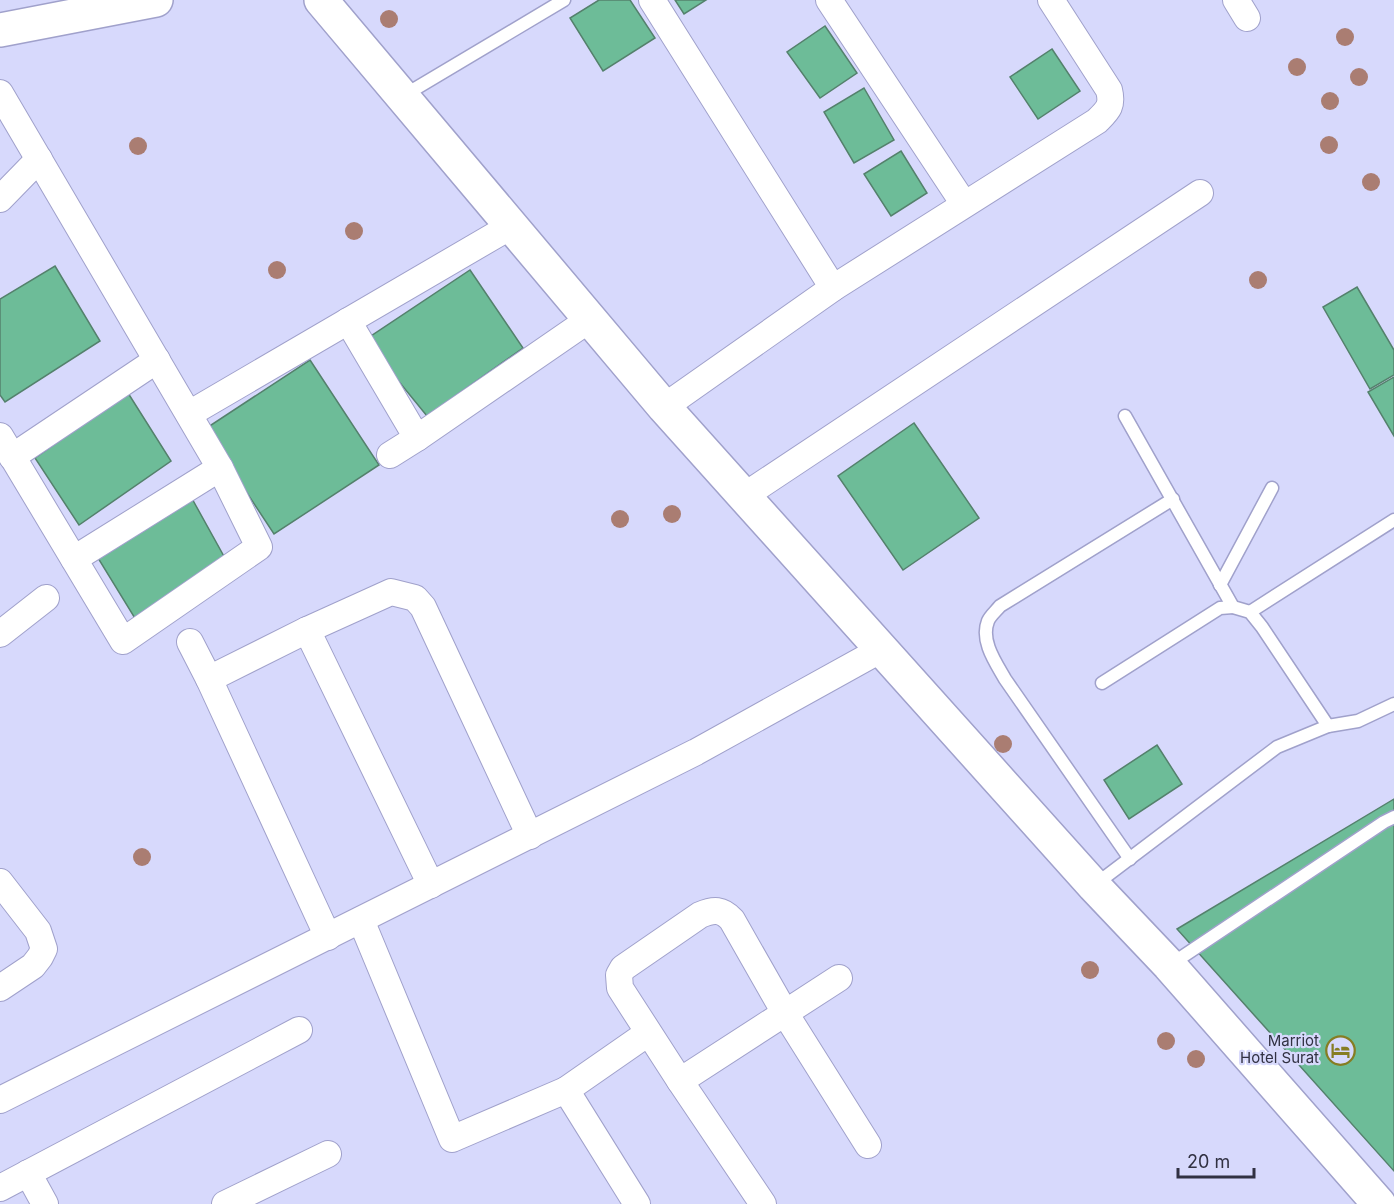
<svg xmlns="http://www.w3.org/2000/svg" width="1394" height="1204" font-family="Inter,sans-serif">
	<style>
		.building { fill: #6dbc98; stroke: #54816c; stroke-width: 1.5 }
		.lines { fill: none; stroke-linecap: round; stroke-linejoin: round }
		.lane-casing { stroke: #a0a1cb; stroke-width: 15 }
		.street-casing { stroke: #a0a1cb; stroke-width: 28 }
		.secondary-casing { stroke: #a0a1cb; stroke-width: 36 }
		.lane { stroke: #fff; stroke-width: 12 }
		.street { stroke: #fff; stroke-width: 26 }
		.secondary { stroke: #fff; stroke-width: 33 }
		.tree { fill: #aa7d72 }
		.labels { text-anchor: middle; stroke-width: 4.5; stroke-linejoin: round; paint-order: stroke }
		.poi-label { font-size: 15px; fill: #313142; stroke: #d7d9fc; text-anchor: end }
	</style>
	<rect width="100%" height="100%" fill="#d7d9fc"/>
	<g class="building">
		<path d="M599 0H630L655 38 603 71 570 18Z"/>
		<path d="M675 0H706L684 14Z"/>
		<path d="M825 26 857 73 820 98 787 52Z"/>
		<path d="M1052 49 1080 91 1038 119 1010 77Z"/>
		<path d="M864 88 894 140 854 163 824 112Z"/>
		<path d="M901 151 927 193 891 216 864 174Z"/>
		<path d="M55 266 100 341 5 402 0 395V299Z"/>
		<path d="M470 270 523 348 427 416 365 340Z"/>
		<path d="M1357 287 1394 350V375L1370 389 1323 307Z"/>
		<path d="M310 360 379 465 274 534 205 429Z"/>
		<path d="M1394 377V436L1368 392Z"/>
		<path d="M128 393 171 461 79 525 35 458Z"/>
		<path d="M914 423 979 518 903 570 838 476Z"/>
		<path d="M190 495 226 560 136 620 98 558Z"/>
		<path d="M1157 745 1182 784 1129 819 1104 780Z"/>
		<path d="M1394 799V1171L1177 929Z"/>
	</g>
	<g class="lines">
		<defs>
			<g id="lane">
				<path d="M403 96 564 0"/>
				<path d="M1125 416 1233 607 1250 612 1262 627 1328 726"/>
				<path d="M1220 585 1272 488"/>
				<path d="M1250 612 1394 520"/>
				<path d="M1102 683 1220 608 1233 607"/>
				<path d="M1130 859 1005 679C996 663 980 641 988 621 990 616 996 611 1000 606L1173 499"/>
				<path d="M1096 884 1277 747 1328 726 1358 721 1394 704"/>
				<path d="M1170 965 1384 822 1394 817"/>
			</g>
			<g id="street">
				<path d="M652 0 833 288"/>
				<path d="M829 0 964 204"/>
				<path d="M1236 0 1247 18"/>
				<path d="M0 93 220 468 259 547 123 641 0 436"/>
				<path d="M0 199 39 159"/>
				<path d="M348 321 417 438 590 319"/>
				<path d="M664 407 833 288 1097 121C1108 110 1113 106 1109 90L1051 0"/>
				<path d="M189 414 511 226"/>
				<path d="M390 455 417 438"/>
				<path d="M12 457 157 360"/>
				<path d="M744 496 1200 193"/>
				<path d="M74 559 220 468"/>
				<path d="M307 630 431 885"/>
				<path d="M0 634 46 598"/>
				<path d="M190 642 209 679 328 937"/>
				<path d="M209 679 307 630 391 592 415 598 423 607 530 836"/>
				<path d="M0 882 38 931 44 949 40 957 33 966 0 988"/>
				<path d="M361 920 452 1139 566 1090 637 1204"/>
				<path d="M680 1081 839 978"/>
				<path d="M566 1090 648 1033"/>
				<path d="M0 1100 696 752 882 649"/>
				<path d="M28 1173 45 1204"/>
				<path d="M0 1188 299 1030"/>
				<path d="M225 1204 328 1154"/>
				<path d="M763 1204 680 1081 620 988 619 975 623 968 700 915C714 909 722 909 732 920L785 1013 868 1145"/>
			</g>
			<g id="secondary">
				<path d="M321 0 664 407 1094 886 1169 965 1379 1204"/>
				<path d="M0 30 156 0"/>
			</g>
		</defs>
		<use href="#lane" class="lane-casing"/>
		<use href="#street" class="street-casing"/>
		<use href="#secondary" class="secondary-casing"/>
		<use href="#lane" class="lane"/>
		<use href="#street" class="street"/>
		<use href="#secondary" class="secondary"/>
	</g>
	<g class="tree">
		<circle cx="389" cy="19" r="9"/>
		<circle cx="1345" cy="37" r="9"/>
		<circle cx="1297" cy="67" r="9"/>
		<circle cx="1359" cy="77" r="9"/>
		<circle cx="1330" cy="101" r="9"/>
		<circle cx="1329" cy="145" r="9"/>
		<circle cx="138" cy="146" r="9"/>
		<circle cx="1371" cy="182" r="9"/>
		<circle cx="354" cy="231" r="9"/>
		<circle cx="277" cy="270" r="9"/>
		<circle cx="1258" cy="280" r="9"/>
		<circle cx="672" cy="514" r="9"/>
		<circle cx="620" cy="519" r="9"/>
		<circle cx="1003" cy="744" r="9"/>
		<circle cx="142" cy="857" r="9"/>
		<circle cx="1090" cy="970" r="9"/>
		<circle cx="1166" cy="1041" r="9"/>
		<circle cx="1196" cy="1059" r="9"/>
	</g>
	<defs>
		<symbol id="hotel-ring" viewBox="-11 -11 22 22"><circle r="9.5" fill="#d7d9fc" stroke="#867d23" stroke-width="1.5"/><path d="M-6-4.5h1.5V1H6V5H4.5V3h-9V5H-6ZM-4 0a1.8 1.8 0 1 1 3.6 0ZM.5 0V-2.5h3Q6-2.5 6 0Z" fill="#867d23"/></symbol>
	</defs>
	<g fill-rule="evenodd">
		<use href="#hotel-ring" x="1324" y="1034" width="33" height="33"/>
	</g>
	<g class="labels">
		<g class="poi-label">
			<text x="1319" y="1046">Marriot<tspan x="1319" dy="17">Hotel Surat</tspan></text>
		</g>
	</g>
	<path d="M1178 1168v9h76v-9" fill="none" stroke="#313142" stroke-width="3"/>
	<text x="1187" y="1168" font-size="18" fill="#313142" stroke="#d7d9fc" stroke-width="4.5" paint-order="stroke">20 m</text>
</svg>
